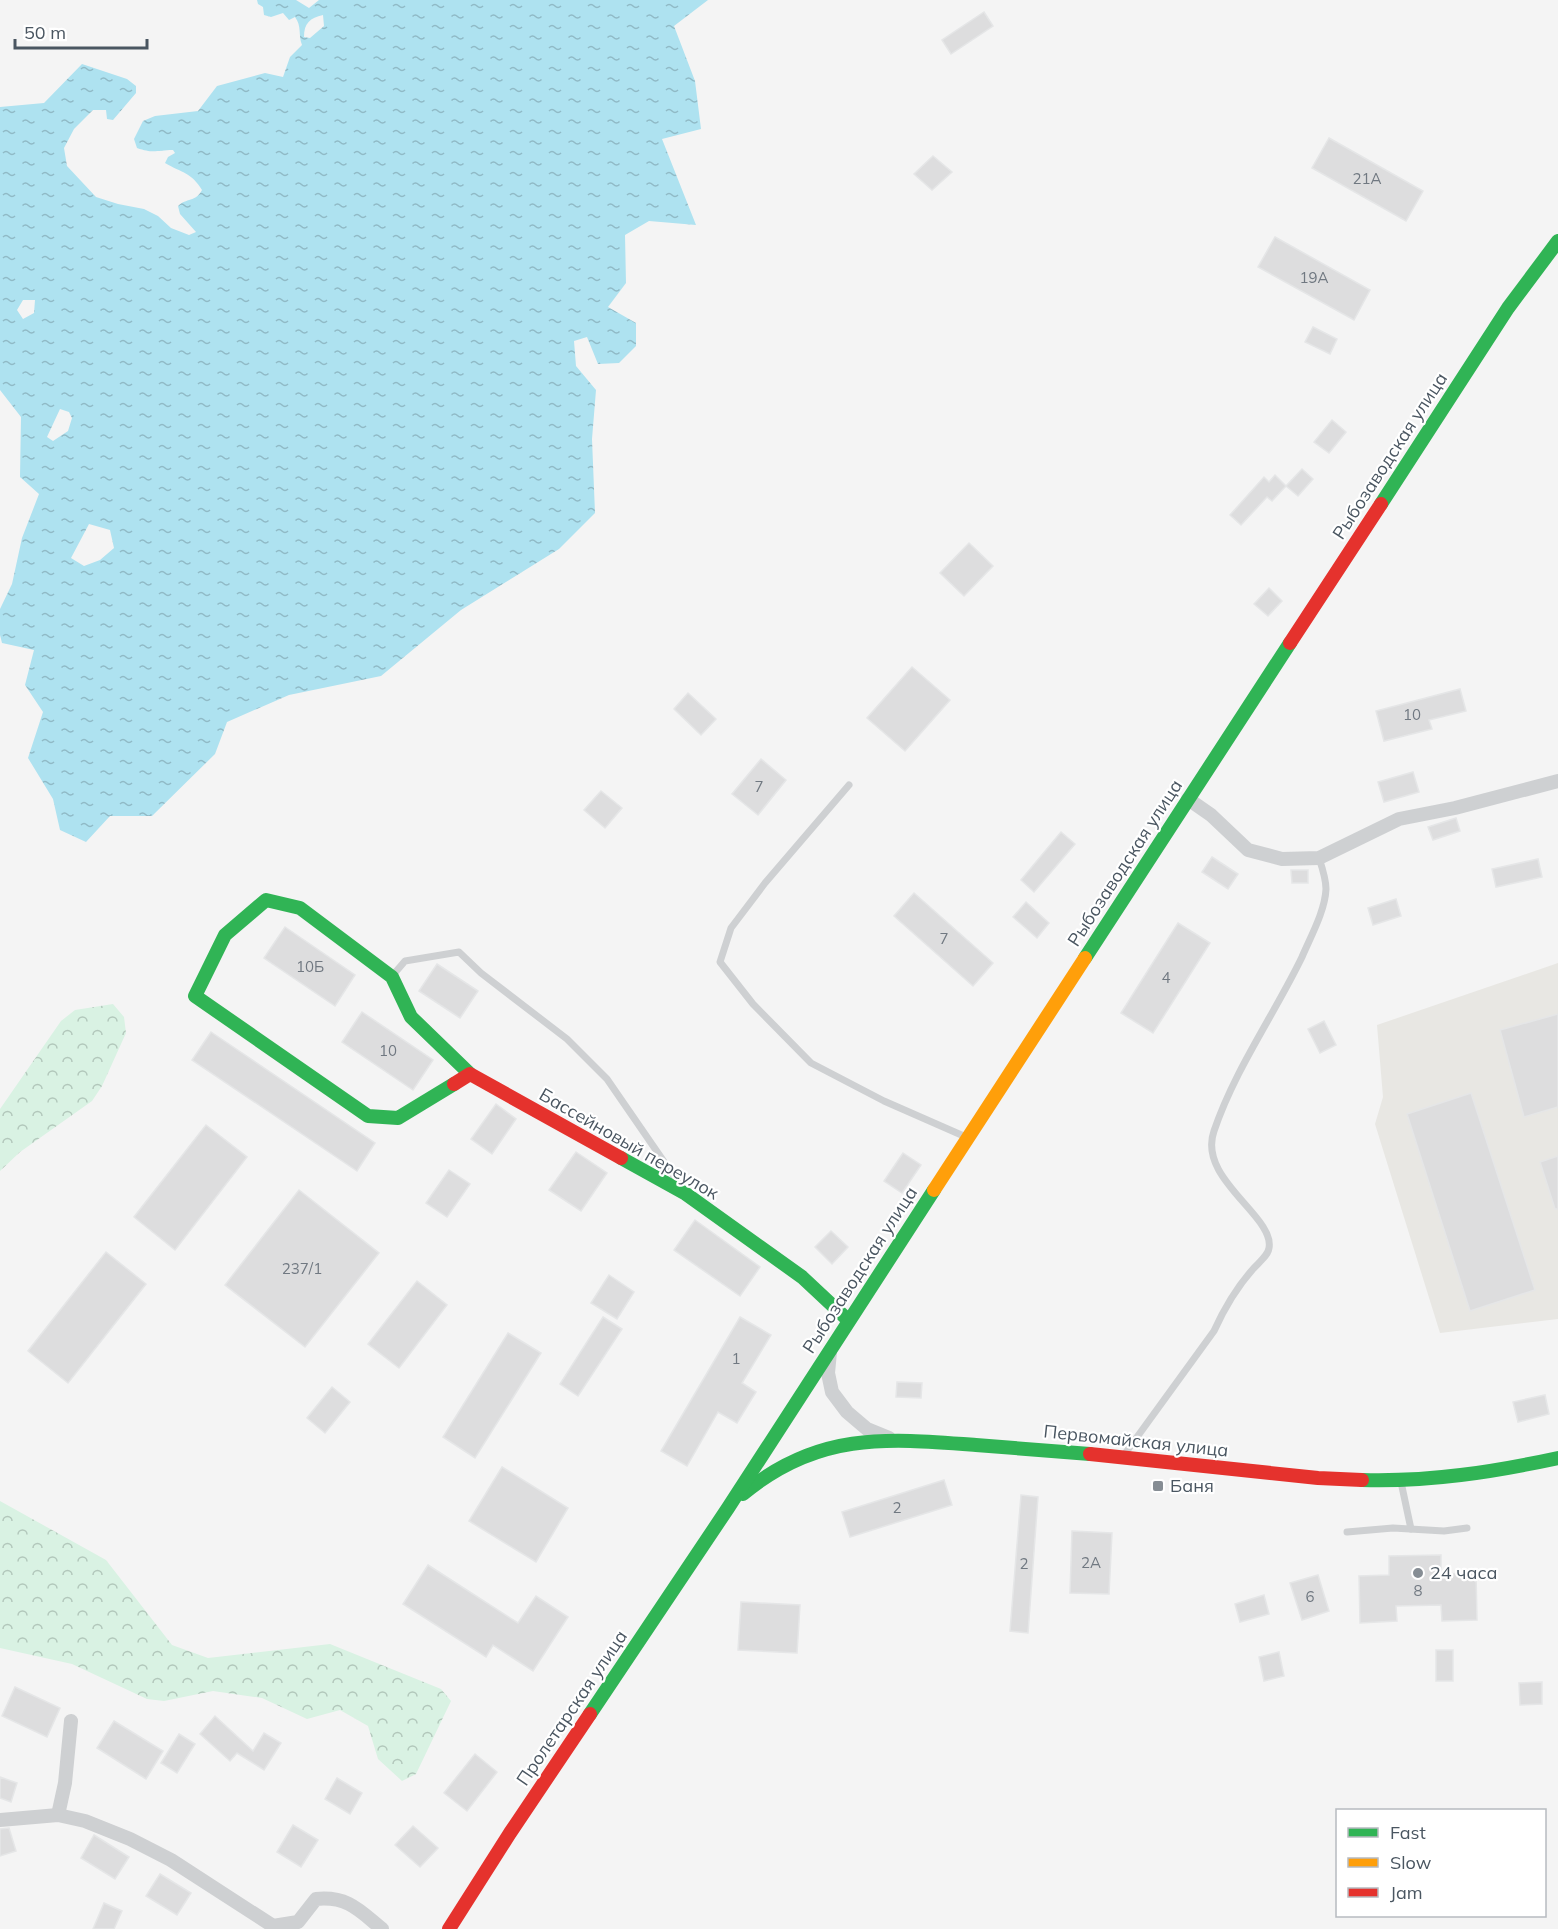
<svg xmlns="http://www.w3.org/2000/svg" width="1558" height="1929" font-family="Mulish,sans-serif">
	<style>
		.commercial { fill: #e8e7e3 }
		.forest { fill: url(#forest-crowns) }
		.water { fill: url(#water-ripples); fill-rule: evenodd }
		.building { fill: #ddddde; stroke: #e5e6e7; stroke-width: 1.5 }
		.lines { fill: none; stroke-linecap: round; stroke-linejoin: round }
		.lane { stroke: #ced0d2; stroke-width: 7 }
		.street { stroke: #ced0d2; stroke-width: 14 }
		.fast { stroke: #30b455; stroke-width: 14 }
		.slow { stroke: #ff9f0a; stroke-width: 14 }
		.jam { stroke: #e5322d; stroke-width: 14 }
		.poi-dot { fill: #868d94; stroke: #fff; stroke-width: 2 }
		.labels { text-anchor: middle; stroke-width: 4.5; stroke-linejoin: round; paint-order: stroke }
		.number-label { font-size: 15px; fill: #707881 }
		.street-label { font-size: 18px; fill: #4a5661; stroke: #fff }
		.poi-label { font-size: 18px; fill: #4a5661; stroke: #fff; text-anchor: start }
	</style>
	<defs>
		<pattern id="forest-crowns" width="20" height="18" patternUnits="userSpaceOnUse" patternTransform="scale(1.5)"><rect width="20" height="18" fill="#d9f2e3"/><path d="M2 6a3 3 0 1 1 6 0M12 15a3 3 0 1 1 6 0" fill="none" stroke="#b2c7bb"/></pattern>
		<pattern id="water-ripples" width="26" height="14" patternUnits="userSpaceOnUse" patternTransform="scale(1.5)"><rect width="26" height="14" fill="#aee2f0"/><path d="M2 4q2-2 4 0t4 0M15 11q2-2 4 0t4 0" fill="none" stroke="#90bac6"/></pattern>
	</defs>
	<rect width="100%" height="100%" fill="#f4f4f4"/>
	<path class="commercial" d="M1558 963V1319L1440 1333 1375 1124 1383 1097 1377 1025Z"/>
	<g class="forest">
		<path d="M113 1004 124 1017 126 1033 102 1086 92 1101 20 1152 0 1171V1109L61 1021 75 1010Z"/>
		<path d="M0 1501 106 1560 172 1645 208 1658 330 1644 441 1689 451 1701 416 1774 402 1781 378 1759 368 1726 340 1710 307 1719 262 1698 213 1691 164 1701 147 1699 72 1664 0 1648Z"/>
	</g>
	<path class="water" d="M257 0H296L309 8 319 0H708L674 26 695 81 701 129 662 139 696 225 649 221 625 235 626 283 608 307 636 323V346L619 363 598 364 587 337 574 341 576 366 596 390 592 439 595 513 559 549 461 610 381 676 289 695 227 722 215 754 152 816H110L86 842 60 830 53 799 28 758 43 712 25 685 34 650 2 643 0 635V609L12 584 22 538 39 494 20 477 21 417 0 390V107L44 103 82 64 127 79 136 86V93L113 120 107 119 106 110H93L74 129 64 148 67 166 96 197 118 204 144 209 158 216 171 228 189 235 196 232 180 214 178 206C186 198 196 202 202 190 191 172 182 173 165 163L168 157 175 153 173 150C157 150 154 154 137 148L134 139 143 121 155 116 198 111 217 86 265 73 283 77 290 57 302 45C298 35 302 26 295 17L289 20 283 13 271 17 264 15 263 7 258 4ZM323 15 324 26 310 38 304 37C304 23 310 18 323 15ZM23 300H35L34 313 23 319 17 310ZM60 409 69 412 72 418 68 431 53 441 47 437ZM89 524 110 530 114 548 100 560 84 566 71 558Z"/>
	<g class="building">
		<path d="M984 12 993 26 951 54 942 40Z"/>
		<path d="M1329 138 1423 191 1406 221 1312 168Z"/>
		<path d="M933 156 952 172 932 190 914 174Z"/>
		<path d="M1275 237 1370 290 1354 320 1258 267Z"/>
		<path d="M1313 327 1337 339 1330 354 1305 342Z"/>
		<path d="M1332 420 1346 432 1329 453 1314 442Z"/>
		<path d="M1302 469 1313 479 1298 496 1286 486Z"/>
		<path d="M1275 475 1286 486 1272 501 1267 497 1241 525 1230 515 1264 477 1269 482Z"/>
		<path d="M969 543 993 566 964 596 940 573Z"/>
		<path d="M1269 588 1282 601 1268 616 1254 604Z"/>
		<path d="M912 667 950 700 905 751 867 718Z"/>
		<path d="M1460 689 1466 711 1429 720 1432 729 1384 741 1376 711Z"/>
		<path d="M688 693 716 719 701 735 674 709Z"/>
		<path d="M761 759 786 780 758 815 732 794Z"/>
		<path d="M1413 772 1419 792 1384 802 1378 782Z"/>
		<path d="M601 791 622 808 605 828 584 810Z"/>
		<path d="M1456 818 1460 831 1433 840 1428 827Z"/>
		<path d="M1061 832 1075 844 1034 892 1021 880Z"/>
		<path d="M1212 857 1238 874 1228 889 1202 872Z"/>
		<path d="M1538 859 1542 877 1496 887 1492 869Z"/>
		<path d="M1291 870H1308V883H1292Z"/>
		<path d="M914 893 993 963 973 986 894 916Z"/>
		<path d="M1396 899 1401 916 1373 925 1368 908Z"/>
		<path d="M1026 902 1049 923 1037 938 1013 917Z"/>
		<path d="M1178 923 1210 943 1153 1033 1121 1013Z"/>
		<path d="M285 927 355 975 335 1006 264 958Z"/>
		<path d="M437 964 478 991 460 1018 419 991Z"/>
		<path d="M362 1012 433 1060 413 1090 342 1042Z"/>
		<path d="M1558 1014V1107L1524 1117 1500 1030Z"/>
		<path d="M1324 1021 1336 1045 1320 1053 1308 1029Z"/>
		<path d="M211 1032 375 1143 357 1171 192 1060Z"/>
		<path d="M1471 1093 1535 1290 1470 1311 1407 1114Z"/>
		<path d="M496 1104 516 1119 492 1154 471 1139Z"/>
		<path d="M206 1125 247 1157 175 1250 134 1217Z"/>
		<path d="M576 1152 607 1173 581 1211 549 1190Z"/>
		<path d="M903 1153 921 1165 902 1193 884 1181Z"/>
		<path d="M1558 1156V1209H1555L1540 1162Z"/>
		<path d="M449 1170 470 1184 447 1217 426 1203Z"/>
		<path d="M299 1190 379 1253 305 1347 225 1285Z"/>
		<path d="M695 1220 760 1267 740 1296 674 1250Z"/>
		<path d="M831 1231 848 1247 832 1264 815 1247Z"/>
		<path d="M106 1252 146 1284 68 1383 28 1351Z"/>
		<path d="M609 1275 634 1292 617 1319 591 1303Z"/>
		<path d="M417 1281 447 1305 399 1368 368 1344Z"/>
		<path d="M603 1317 622 1329 578 1396 560 1384Z"/>
		<path d="M740 1317 771 1335 742 1383 756 1392 737 1423 718 1412 687 1466 661 1451Z"/>
		<path d="M508 1333 541 1353 475 1458 443 1437Z"/>
		<path d="M897 1382 922 1383 921 1398 896 1397Z"/>
		<path d="M332 1387 350 1402 325 1433 307 1418Z"/>
		<path d="M1545 1395 1549 1414 1518 1422 1513 1402Z"/>
		<path d="M502 1467 568 1508 536 1562 469 1521Z"/>
		<path d="M944 1480 952 1505 850 1537 842 1512Z"/>
		<path d="M1021 1495 1038 1497 1028 1633 1010 1631Z"/>
		<path d="M1072 1531 1112 1533 1109 1594 1070 1593Z"/>
		<path d="M1441 1555V1574L1476 1573 1477 1620 1442 1621 1441 1605 1396 1606 1397 1621 1360 1623 1359 1576 1389 1575V1556Z"/>
		<path d="M428 1565 518 1623 536 1596 568 1617 533 1671 493 1645 486 1657 403 1604Z"/>
		<path d="M1318 1575 1329 1611 1302 1620 1290 1583Z"/>
		<path d="M1264 1595 1269 1614 1240 1622 1235 1604Z"/>
		<path d="M741 1602 800 1605 797 1653 738 1650Z"/>
		<rect x="1436" y="1650" width="17" height="31"/>
		<path d="M1279 1652 1284 1676 1264 1681 1259 1657Z"/>
		<path d="M1542 1682V1704L1520 1705 1519 1683Z"/>
		<path d="M15 1687 60 1708 47 1737 2 1716Z"/>
		<path d="M215 1716 253 1751 264 1733 281 1743 264 1770 237 1753 230 1761 200 1734Z"/>
		<path d="M114 1721 163 1751 146 1779 97 1748Z"/>
		<path d="M179 1734 195 1744 177 1773 161 1763Z"/>
		<path d="M475 1754 497 1772 467 1811 444 1793Z"/>
		<path d="M0 1777 17 1783 11 1802 0 1798Z"/>
		<path d="M337 1778 362 1793 350 1814 325 1799Z"/>
		<path d="M293 1825 318 1840 301 1867 277 1852Z"/>
		<path d="M413 1826 438 1848 420 1867 395 1845Z"/>
		<path d="M9 1828 16 1851 0 1856V1829Z"/>
		<path d="M94 1835 129 1857 115 1879 81 1858Z"/>
		<path d="M160 1874 191 1893 177 1915 146 1896Z"/>
		<path d="M104 1903 122 1911 114 1929H93Z"/>
	</g>
	<g class="lines">
		<g class="lane">
			<path d="M849 785 765 883 731 928 720 962 753 1004 811 1063 884 1101 966 1137"/>
			<path d="M393 975 405 961 459 952 481 973 567 1039 607 1079 678 1182"/>
			<path d="M1124 1455 1214 1331C1224 1309 1237 1287 1253 1269 1258 1263 1268 1256 1269 1248 1275 1216 1197 1179 1214 1131 1235 1069 1274 1015 1302 957 1311 936 1325 911 1326 889 1326 879 1322 867 1319 858"/>
			<path d="M1401 1482 1411 1529"/>
			<path d="M1347 1532 1393 1528 1444 1531 1467 1528"/>
		</g>
		<g class="street">
			<path d="M1188 799 1211 815 1248 850 1282 859 1319 858 1399 819 1455 808 1558 781"/>
			<path d="M830 1352 828 1373 832 1392 847 1412 867 1429 889 1438"/>
			<path d="M58 1815 65 1783 71 1721"/>
			<path d="M0 1820 58 1815 85 1821 130 1839 171 1860 273 1926 298 1922 316 1899C348 1896 359 1910 382 1929"/>
		</g>
		<g class="fast">
			<path d="M1381 504 1508 308 1558 241"/>
			<path d="M1085 958 1290 643"/>
			<path d="M454 1084 398 1118 368 1116 195 996 225 935 266 900 300 908 392 977 411 1017 470 1074"/>
			<path d="M621 1158 686 1194 802 1277 848 1320"/>
			<path d="M1362 1480C1429 1482 1493 1472 1558 1458"/>
			<path d="M743 1494C817 1432 886 1438 976 1445 1014 1448 1052 1451 1090 1454"/>
			<path d="M590 1714 728 1508 934 1190"/>
		</g>
		<path class="slow" d="M934 1190 1085 958"/>
		<g class="jam">
			<path d="M1290 643 1381 504"/>
			<path d="M454 1084 470 1074 621 1158"/>
			<path d="M1090 1454 1318 1478 1362 1480"/>
			<path d="M449 1929 510 1833 590 1714"/>
		</g>
	</g>
	<g class="poi-dot">
		<rect x="1152" y="1480" width="12" height="12" rx="3"/>
		<circle cx="1418" cy="1573" r="6"/>
	</g>
	<g class="labels">
		<g class="number-label">
			<text x="1367" y="184">21А</text>
			<text x="1314" y="283">19А</text>
			<text x="1412" y="720">10</text>
			<text x="759" y="792">7</text>
			<text x="944" y="944">7</text>
			<text x="310" y="972">10Б</text>
			<text x="1166" y="983">4</text>
			<text x="388" y="1056">10</text>
			<text x="302" y="1274">237/1</text>
			<text x="736" y="1364">1</text>
			<text x="897" y="1513">2</text>
			<text x="1091" y="1568">2А</text>
			<text x="1024" y="1569">2</text>
			<text x="1418" y="1596">8</text>
			<text x="1310" y="1602">6</text>
		</g>
		<g class="street-label">
			<text transform="translate(1390 456) rotate(-57)" y="6">Рыбозаводская улица</text>
			<text transform="translate(1125 863) rotate(-57)" y="6">Рыбозаводская улица</text>
			<text transform="translate(629 1144) rotate(30)" y="6">Бассейновый переулок</text>
			<text transform="translate(860 1270) rotate(-57)" y="6">Рыбозаводская улица</text>
			<text transform="translate(1136 1441) rotate(6)" y="6">Первомайская улица</text>
			<text transform="translate(572 1708) rotate(-56)" y="6">Пролетарская улица</text>
		</g>
		<g class="poi-label">
			<text x="1170" y="1492">Баня</text>
			<text x="1430" y="1579">24 часа</text>
		</g>
	</g>
	<rect x="1336" y="1809" width="210" height="108" fill="#ffffff" stroke="#b7bbc0" stroke-width="1.5"/>
	<rect x="1348" y="1828" width="30" height="9" fill="#30b455" stroke="#b7bbc0" stroke-width="1.5"/>
	<text x="1390" y="1839" font-size="18" fill="#4a5661">Fast</text>
	<rect x="1348" y="1858" width="30" height="9" fill="#ff9f0a" stroke="#b7bbc0" stroke-width="1.5"/>
	<text x="1390" y="1869" font-size="18" fill="#4a5661">Slow</text>
	<rect x="1348" y="1888" width="30" height="9" fill="#e5322d" stroke="#b7bbc0" stroke-width="1.5"/>
	<text x="1390" y="1899" font-size="18" fill="#4a5661">Jam</text>
	<path d="M15 39v9h132v-9" fill="none" stroke="#4a5661" stroke-width="3"/>
	<text x="24" y="39" font-size="18" fill="#4a5661" stroke="#ffffff" stroke-width="4.5" paint-order="stroke">50 m</text>
</svg>
